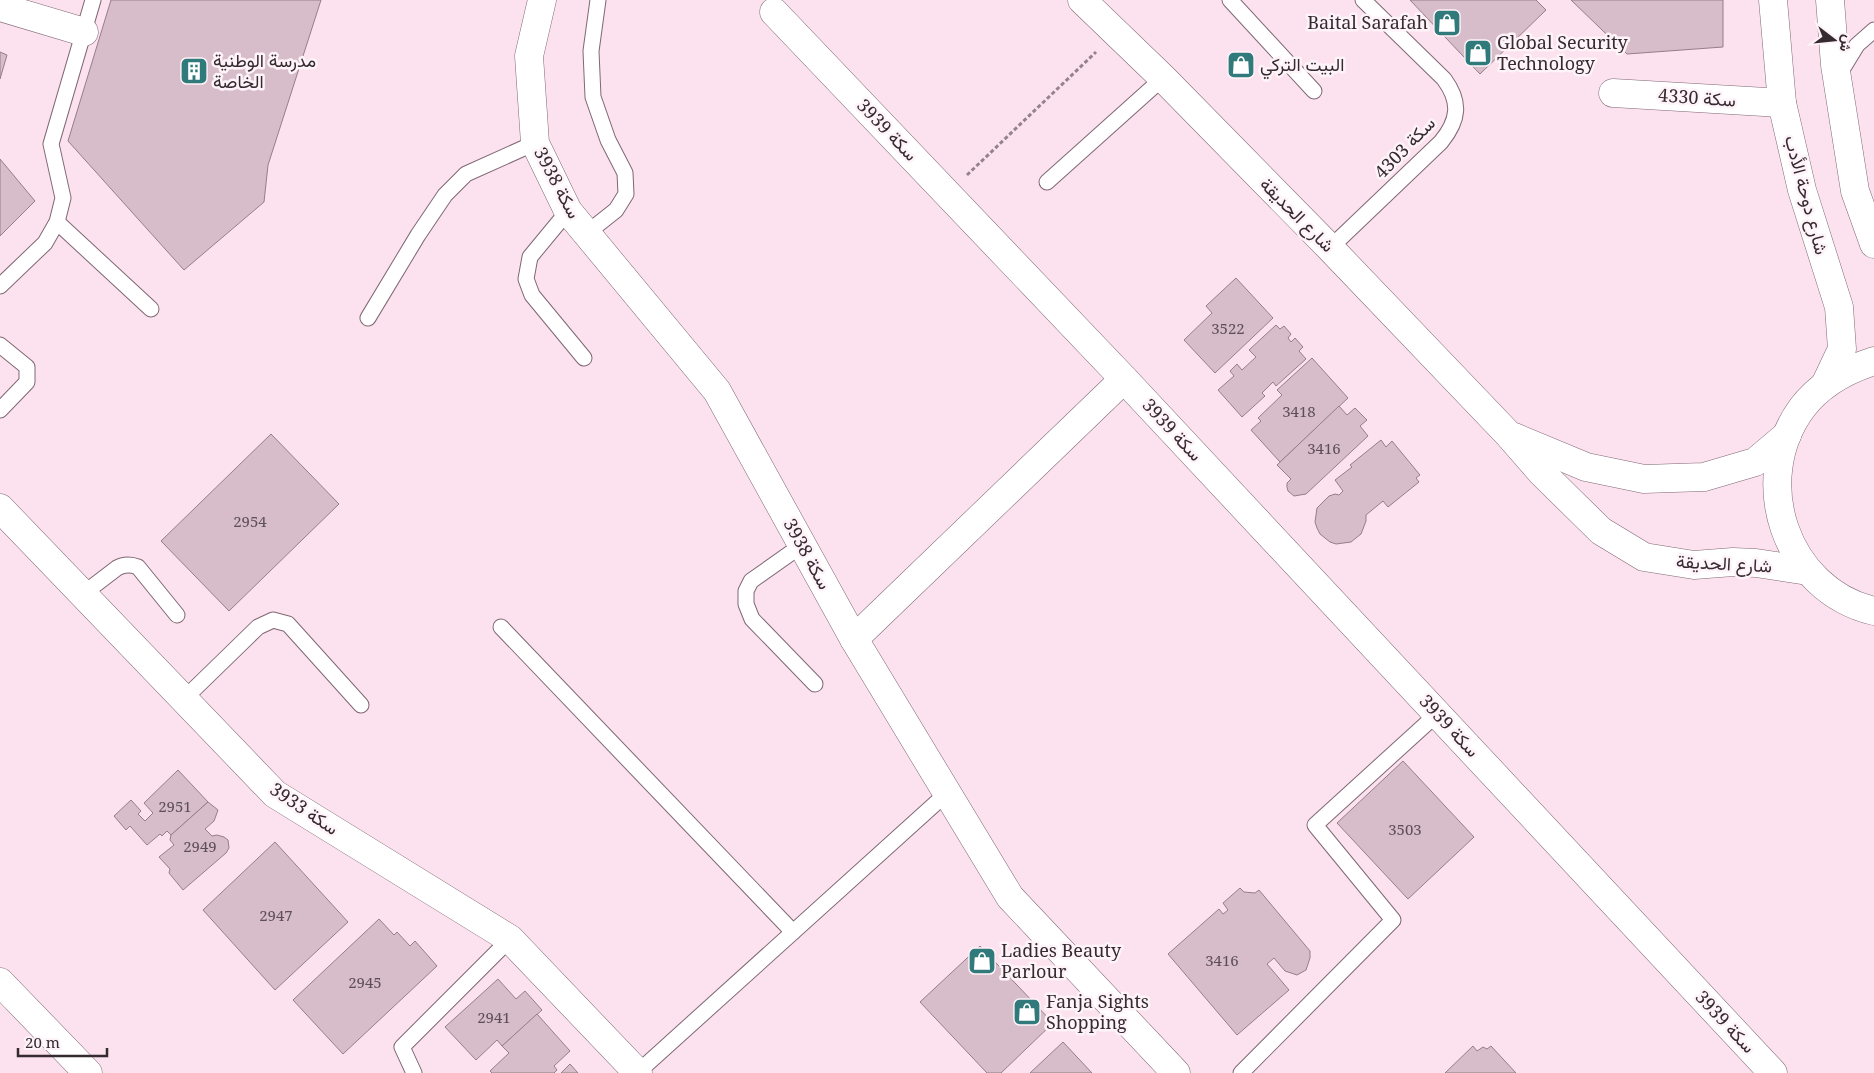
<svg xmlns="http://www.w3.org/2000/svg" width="1874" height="1073" font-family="'Noto Serif',Vazirmatn,serif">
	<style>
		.building { fill: #d7bdca; stroke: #957e89 }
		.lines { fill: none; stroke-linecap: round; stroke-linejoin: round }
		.lane-casing { stroke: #7f6874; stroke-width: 17 }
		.street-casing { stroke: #7f6874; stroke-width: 29 }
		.secondary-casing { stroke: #7f6874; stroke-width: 29 }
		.path { stroke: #95838c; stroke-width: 3; stroke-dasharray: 4 2.5; stroke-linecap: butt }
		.lane { stroke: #fff; stroke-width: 15 }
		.street { stroke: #fff; stroke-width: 28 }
		.secondary { stroke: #fff; stroke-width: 28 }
		.labels { text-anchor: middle; stroke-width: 5; stroke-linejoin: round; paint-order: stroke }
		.number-label { font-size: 15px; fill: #5d4f56 }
		.poi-label { font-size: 18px; fill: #342a2f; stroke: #fef3f8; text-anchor: start }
		.street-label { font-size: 18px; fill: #342a2f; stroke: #fef3f8 }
	</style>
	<rect width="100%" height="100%" fill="#fce1ee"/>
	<g class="building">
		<path d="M111 0H321L268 165 264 202 184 270 68 141Z"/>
		<path d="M1410 0H1536L1546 10 1480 74Z"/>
		<path d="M1571 0H1723V47L1627 54Z"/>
		<path d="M0 52 7 55 0 79Z"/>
		<path d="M0 159 35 201 0 236Z"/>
		<path d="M1236 278 1273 318 1215 373 1184 340 1212 313 1206 306Z"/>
		<path d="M1276 325 1280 329 1284 326 1291 334 1288 338 1291 342 1295 338 1303 347 1299 351 1306 359 1276 386 1273 382 1262 393 1265 396 1242 417 1218 390 1234 376 1230 371 1237 364 1242 370 1256 357 1249 350Z"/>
		<path d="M1312 358 1348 398 1280 462 1251 430 1261 421 1258 418 1282 395 1277 390Z"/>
		<path d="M1339 406 1347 415 1355 408 1367 420 1360 426 1368 436 1306 494 1294 496 1288 491 1287 487V483L1291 479 1277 465Z"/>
		<path d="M271 434 339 504 229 611 161 541Z"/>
		<path d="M1381 440 1386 447 1392 441 1420 475 1416 478 1419 482 1388 507 1383 501 1366 515V521L1361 534 1351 542 1336 544 1330 542 1320 534 1317 528 1315 522 1317 508 1329 496 1335 494 1339 495 1343 491 1335 480 1352 467 1350 465Z"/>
		<path d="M1403 761 1474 837 1408 899 1337 823Z"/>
		<path d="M178 770 208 802 171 835 167 831 162 836 160 834 147 845 130 826 126 830 114 816 131 800 141 811 138 814 145 821 153 813 144 803Z"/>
		<path d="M208 802 218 810 214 821 205 829 212 836 217 835 224 837 228 840 229 848 226 853 183 890 169 873 170 869 159 857 174 845 170 840 171 835Z"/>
		<path d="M275 842 348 922 275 990 203 910Z"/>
		<path d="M1240 888 1244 892 1255 893 1259 890 1310 951V958L1306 970 1297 975 1285 971 1274 958 1267 964 1289 990 1237 1035 1168 954 1219 909 1223 914 1228 910 1223 903Z"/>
		<path d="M379 919 394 935 397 932 410 946 415 941 437 966 343 1054 293 1000Z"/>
		<path d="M980 946 1053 1023 1001 1073H987L920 1002Z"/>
		<path d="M498 979 516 999 525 991 542 1010 502 1046 497 1040 476 1060 445 1027Z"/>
		<path d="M537 1014 570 1051 554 1066 557 1070 554 1073H492L490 1071 509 1053 502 1046Z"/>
		<path d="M1063 1042 1092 1073H1030Z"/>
		<path d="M1473 1046 1477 1051 1483 1047 1487 1049 1491 1046 1516 1073H1445Z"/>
		<path d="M570 1064 578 1073H561Z"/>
	</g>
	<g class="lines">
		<defs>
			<g id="lane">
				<path d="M1230 0 1314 91"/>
				<path d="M1838 76 1857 45 1874 30"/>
				<path d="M1047 182 1163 78"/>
				<path d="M568 211 530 257 526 279 532 295 584 358"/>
				<path d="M57 222 151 309"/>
				<path d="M587 233 616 210 626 194 625 173 608 140 593 97 591 51 598 0"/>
				<path d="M1330 248 1441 142C1459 120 1461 102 1444 79L1363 0"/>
				<path d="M0 286 45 243 57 222 63 198 51 144 93 0"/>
				<path d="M368 318 418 235 445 195 466 174 535 143"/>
				<path d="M0 345 27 367V382L0 410"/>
				<path d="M802 545 751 581 746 591V604L752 619 815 684"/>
				<path d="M83 594 117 568C124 564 130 564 138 567L177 615"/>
				<path d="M501 627 793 932"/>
				<path d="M184 699 258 627 273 620 288 624 361 705"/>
				<path d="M414 1073 402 1047 510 939"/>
				<path d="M637 1073 947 793"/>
				<path d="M1241 1073 1393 920 1315 825 1437 714"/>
			</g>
			<g id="street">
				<path d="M542 0 529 56 535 143 568 211 717 391 854 639 1010 897 1176 1073"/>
				<path d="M0 7 84 32"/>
				<path d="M774 12 1124 379 1773 1073"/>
				<path d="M1613 93 1782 103"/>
				<path d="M0 508 275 794 510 939 638 1073"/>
				<path d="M854 639 1124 379"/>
				<path d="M0 982 88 1073"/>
			</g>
			<g id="secondary">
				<path d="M1082 0 1163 78 1330 248 1508 434 1542 473 1601 531 1644 557 1694 565 1733 562 1756 563 1808 571"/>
				<path d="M1773 0 1782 103 1802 190 1839 307 1842 349 1825 385"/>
				<path d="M1830 0 1835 65 1855 191 1874 244"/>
				<path d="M1874 361C1846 370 1820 384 1802 408 1749 480 1785 590 1874 611"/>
				<path d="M1514 437 1586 467 1644 479 1704 477 1755 462 1787 435"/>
			</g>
		</defs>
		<use href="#lane" class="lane-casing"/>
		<use href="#street" class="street-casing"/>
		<use href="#secondary" class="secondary-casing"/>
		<path class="path" d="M967 175 1096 52"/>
		<use href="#lane" class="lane"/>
		<use href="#street" class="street"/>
		<use href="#secondary" class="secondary"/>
	</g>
	<defs>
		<symbol id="shop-square" viewBox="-11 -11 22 22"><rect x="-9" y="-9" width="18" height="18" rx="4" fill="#307a7b" stroke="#fef3f8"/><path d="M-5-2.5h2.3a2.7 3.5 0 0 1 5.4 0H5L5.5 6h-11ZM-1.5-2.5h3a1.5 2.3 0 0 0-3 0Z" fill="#fff"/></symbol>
		<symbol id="building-square" viewBox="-11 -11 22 22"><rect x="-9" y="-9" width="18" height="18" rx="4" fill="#307a7b" stroke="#fef3f8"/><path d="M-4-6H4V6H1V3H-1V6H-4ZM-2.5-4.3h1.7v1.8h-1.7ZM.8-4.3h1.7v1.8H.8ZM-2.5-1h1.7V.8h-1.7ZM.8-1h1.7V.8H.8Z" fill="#fff"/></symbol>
	</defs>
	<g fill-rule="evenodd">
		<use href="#shop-square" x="1431" y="7" width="32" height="32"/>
		<use href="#shop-square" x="1462" y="37" width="32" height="32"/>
		<use href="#shop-square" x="1225" y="49" width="32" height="32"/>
		<use href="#building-square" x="178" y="55" width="32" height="32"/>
		<use href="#shop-square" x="966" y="945" width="32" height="32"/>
		<use href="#shop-square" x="1011" y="996" width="32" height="32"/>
	</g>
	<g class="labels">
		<g class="number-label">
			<text x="1228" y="334">3522</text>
			<text x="1299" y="417">3418</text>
			<text x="1324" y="454">3416</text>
			<text x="250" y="527">2954</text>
			<text x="175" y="812">2951</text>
			<text x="1405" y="835">3503</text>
			<text x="200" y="852">2949</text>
			<text x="276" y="921">2947</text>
			<text x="1222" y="966">3416</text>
			<text x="365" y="988">2945</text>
			<text x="494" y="1023">2941</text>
		</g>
		<g class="poi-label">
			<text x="1428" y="29" text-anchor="end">Baital Sarafah</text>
			<text x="1497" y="49">Global Security<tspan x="1497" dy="21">Technology</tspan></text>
			<text x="213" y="67">مدرسة الوطنية<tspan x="213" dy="21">الخاصة</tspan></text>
			<text x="1260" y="71">البيت التركي</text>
			<text x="1001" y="957">Ladies Beauty<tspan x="1001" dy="21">Parlour</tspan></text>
			<text x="1046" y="1008">Fanja Sights<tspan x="1046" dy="21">Shopping</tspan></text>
		</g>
		<g class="street-label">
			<text transform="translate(1697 98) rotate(4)" y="6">سكة 4330</text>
			<text transform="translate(887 130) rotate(46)" y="6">سكة 3939</text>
			<text transform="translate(1405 148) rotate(-46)" y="6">سكة 4303</text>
			<text transform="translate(557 183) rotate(62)" y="6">سكة 3938</text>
			<text transform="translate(1806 195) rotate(75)" y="6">شارع دوحة الأدب</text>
			<text transform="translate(1297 215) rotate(45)" y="6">شارع الحديقة</text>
			<text transform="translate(1172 430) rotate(47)" y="6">سكة 3939</text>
			<text transform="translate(807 554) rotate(61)" y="6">سكة 3938</text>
			<text transform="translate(1724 564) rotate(3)" y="6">شارع الحديقة</text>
			<text transform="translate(1449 726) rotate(47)" y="6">سكة 3939</text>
			<text transform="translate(304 809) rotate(34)" y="6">سكة 3933</text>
			<text transform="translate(1725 1022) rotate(47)" y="6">سكة 3939</text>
		</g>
	</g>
	<g transform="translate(1834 40) rotate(106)" stroke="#fef3f8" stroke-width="4" paint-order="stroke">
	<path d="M0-4L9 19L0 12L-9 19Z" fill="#342a2f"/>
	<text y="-8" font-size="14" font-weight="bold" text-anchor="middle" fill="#342a2f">ش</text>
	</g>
	<path d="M18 1048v8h89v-8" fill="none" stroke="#342a2f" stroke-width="2.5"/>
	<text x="25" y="1048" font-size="15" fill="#342a2f" stroke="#fef3f8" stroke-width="4" paint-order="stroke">20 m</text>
</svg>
